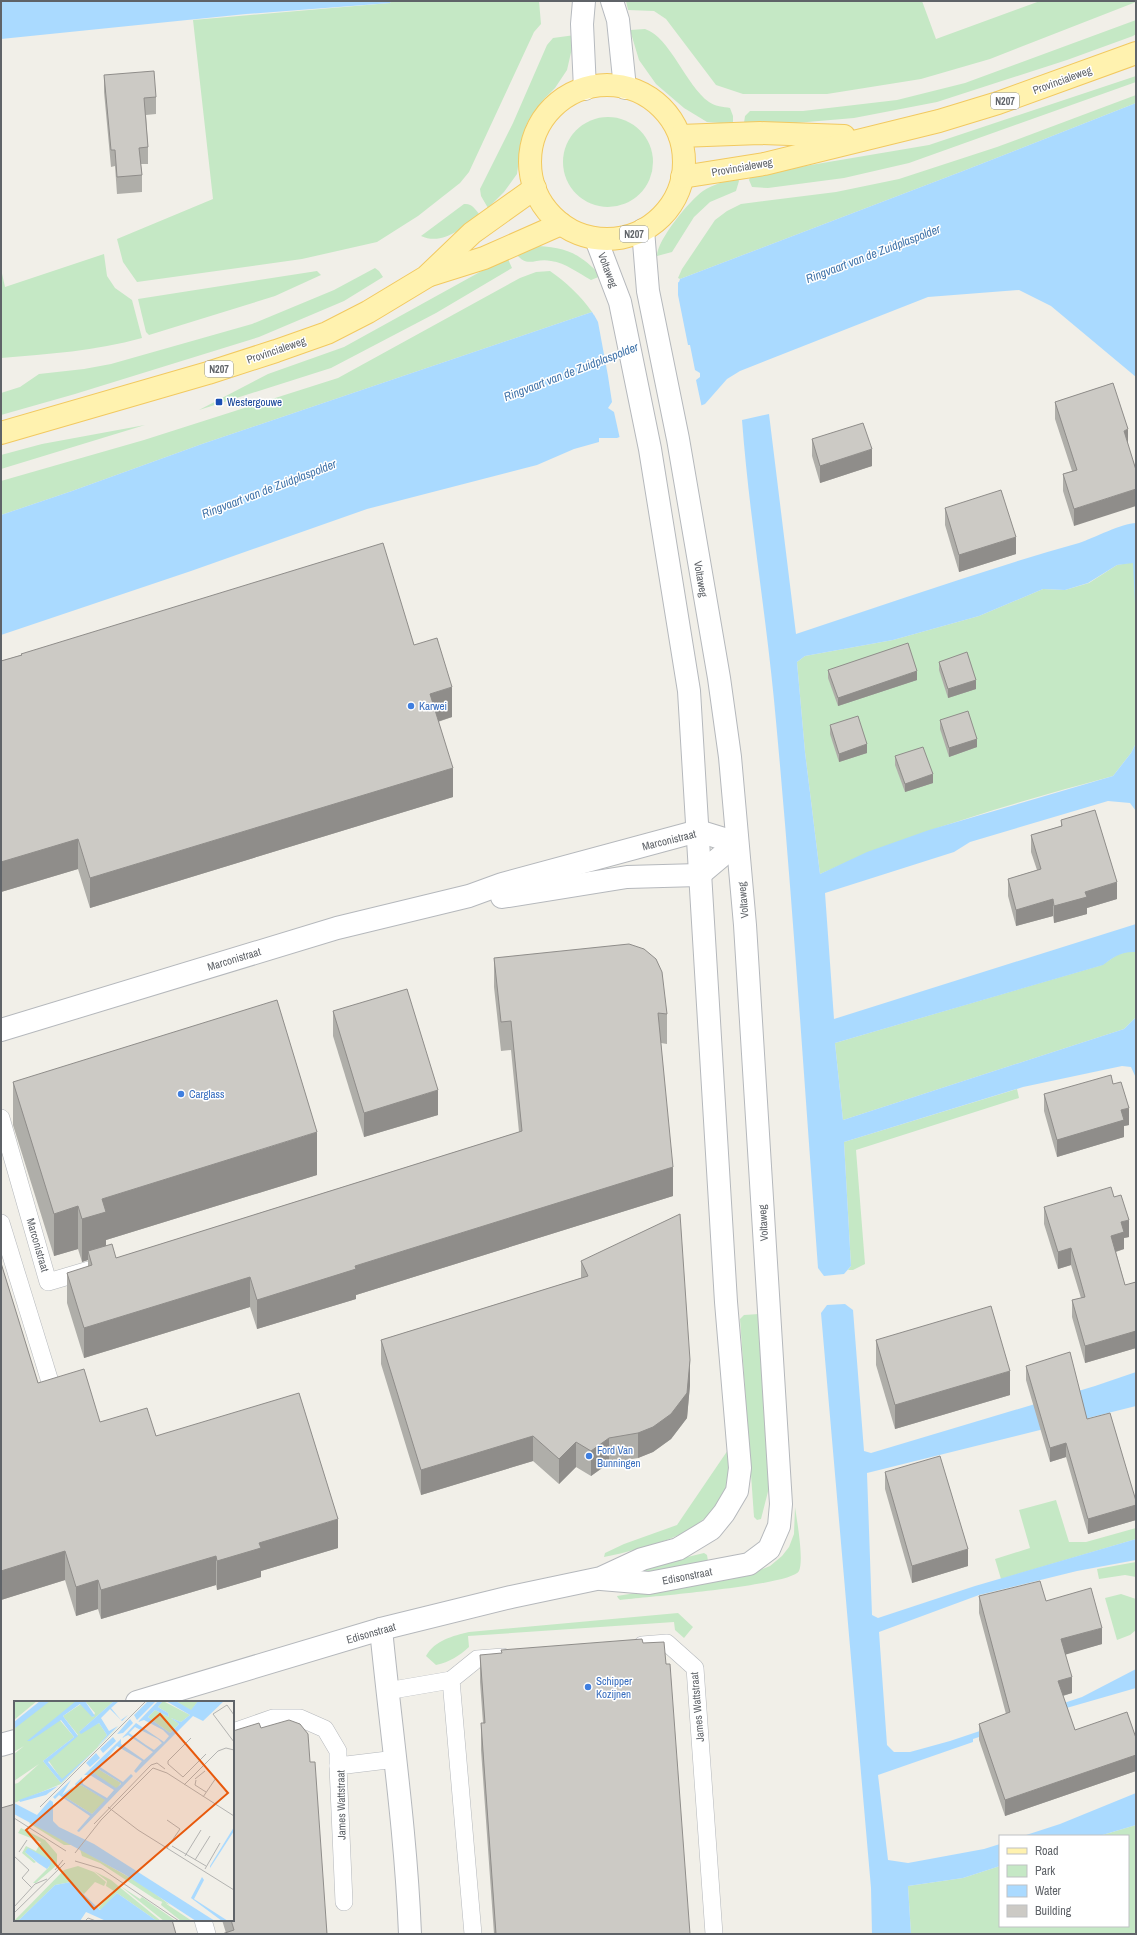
<svg xmlns="http://www.w3.org/2000/svg" width="1137" height="1935" font-family="'Archivo Narrow',sans-serif">
	<style>
		.green { fill: #c5e8c5 }
		.water { fill: #aadaff }
		.pier { fill: #f1efe8 }
		.lines { fill: none; stroke-linecap: round; stroke-linejoin: round }
		.lane-casing { stroke: #b5b8bc; stroke-width: 18 }
		.street-casing { stroke: #b5b8bc; stroke-width: 24 }
		.secondary-casing { stroke: #b6babf; stroke-width: 24 }
		.primary-casing { stroke: #f2c960; stroke-width: 24 }
		.lane { stroke: #fff; stroke-width: 17 }
		.street { stroke: #fff; stroke-width: 22 }
		.secondary { stroke: #fff; stroke-width: 22 }
		.primary { stroke: #fff2af; stroke-width: 22 }
		.wall { fill: #afaea9 }
		.shaded-wall { fill: #8f8d8a }
		.building { fill: #cccac5; stroke: #8f8d8a }
		.transit-dot { fill: #1a4fb4; stroke: #fff; stroke-width: 1.5 }
		.shop-dot { fill: #3f7fe0; stroke: #fff; stroke-width: 1.5 }
		.labels { text-anchor: middle; stroke-width: 3; stroke-linejoin: round; paint-order: stroke }
		.shield { fill: #fff; stroke: #8f9295; stroke-width: 1 }
		.shield-label { font-size: 10px; font-weight: bold; fill: #5f6368 }
		.street-label { font-size: 11px; fill: #5f6368; stroke: #fff }
		.transit-label { font-size: 11px; fill: #164399; stroke: #fff; text-anchor: start }
		.shop-label { font-size: 11px; fill: #366cbe; stroke: #fff; text-anchor: start }
		.water-label { font-size: 12px; font-style: italic; fill: #4174aa; stroke: #fff }
		.inset-road { fill: none; stroke: #b3b3b1; stroke-width: 1 }
		.view { fill: #e8590c; fill-opacity: 0.15; stroke: #e8590c; stroke-width: 2 }
		.inset-edge { fill: none; stroke: #5f6368; stroke-width: 2 }
	</style>
	<rect width="100%" height="100%" fill="#f1efe8"/>
	<g class="green">
		<path d="M391 1H539L541 24 534 32 469 172 460 183 418 216 377 242 302 259 137 282 123 262 117 239 213 199 193 20 390 3Z"/>
		<path d="M626 1H922L936 39 1040 1 1136 2 990 59 921 79 827 94H743L716 85 666 19 654 11 628 10Z"/>
		<path d="M1136 20V34L1133 36 1067 60 937 102 854 118 784 124 744 123 745 116 750 111H803L897 100 965 83Z"/>
		<path d="M645 29C670 37 686 86 709 102 714 106 724 107 730 108L733 116V124L707 122 684 108 656 84 639 60 630 30Z"/>
		<path d="M575 35 567 70 555 88 544 99 528 121 522 138 517 174 504 192 488 208 481 196 480 189 513 123 547 45 553 38Z"/>
		<path d="M1136 76V82L909 163 844 178 768 188 752 187 749 180 751 175 929 145Z"/>
		<path d="M1136 95V103L963 171 680 279 678 278 682 269 715 220 727 211 741 204 836 192 899 179 997 147Z"/>
		<circle cx="608" cy="162" r="45"/>
		<path d="M737 177 739 181 736 191 710 202 694 217 672 252 657 256C657 240 690 200 703 191 712 185 726 181 737 177Z"/>
		<path d="M464 204C472 203 475 209 480 215 463 227 443 246 421 236Z"/>
		<path d="M531 246C563 246 579 252 601 276L591 280C578 273 566 263 551 261 535 257 527 270 515 252Z"/>
		<path d="M104 254 107 276 115 288 132 300 142 338C95 351 49 354 1 358V269L5 287Z"/>
		<path d="M507 257 512 268 436 313 331 368 199 410 268 374 344 347Z"/>
		<path d="M375 268 379 271 383 277 344 301 259 337 75 394 1 415V393L20 387 39 374 84 369 111 364 252 324 334 290Z"/>
		<path d="M317 271 321 275 275 296 149 335 146 332 138 299Z"/>
		<path d="M550 271C567 283 580 295 592 312L202 444 72 491 1 515V481L144 440 338 378 520 278 536 272Z"/>
		<path d="M145 425 1 469V455L42 444Z"/>
		<path d="M1134 562 1136 624V743L1131 753 1113 776C1014 803 914 831 820 874L805 752 797 662 805 656 893 640 979 616 1043 589 1065 590 1089 583 1117 565Z"/>
		<path d="M1129 951 1136 952V1017L1124 1029 843 1120 835 1043 1102 965 1117 955Z"/>
		<path d="M1017 1089 1019 1098 856 1150 865 1264 853 1270H848L851 1266 844 1142Z"/>
		<path d="M759 1314 772 1476 761 1519 757 1520 754 1517 740 1319 744 1315Z"/>
		<path d="M730 1447C730 1457 731 1470 728 1480 716 1524 676 1539 637 1549 626 1552 615 1555 604 1557L605 1553 624 1544 677 1525Z"/>
		<path d="M1056 1500 1069 1542H1086L1136 1528V1539L1001 1579 995 1559 1030 1548 1019 1510Z"/>
		<path d="M795 1507C797 1521 804 1560 799 1571 791 1586 644 1597 620 1600L618 1598 617 1596 747 1575 770 1566 782 1556 789 1547 794 1534Z"/>
		<path d="M704 1553 707 1555 708 1561 641 1573 642 1568Z"/>
		<path d="M1136 1562V1577L1125 1575 1099 1579 1097 1569Z"/>
		<path d="M1121 1594 1136 1599V1630L1130 1635 1117 1640 1105 1598Z"/>
		<path d="M678 1613 693 1627 684 1638 675 1630 674 1622 468 1636 469 1647C459 1656 450 1662 436 1665L426 1656C435 1640 453 1636 469 1632Z"/>
		<path d="M1136 1825V1934H911L908 1886 963 1878 1000 1866V1926H1128V1836H1099Z"/>
	</g>
	<g class="water">
		<path d="M1 1H391L390 3 246 14 1 39Z"/>
		<path d="M1136 103V377L1051 306 1019 290 928 297 740 371 727 379 705 404 617 438H599V442L574 449 537 465 367 509 191 571 1 635V515L72 491 202 444 592 312 594 315 679 282 680 279 963 171Z"/>
		<path d="M769 414 796 634C890 603 983 570 1079 543 1094 538 1122 523 1136 523V624L1133 563 1117 565 1088 583 1065 590 1043 589 979 616 893 640 805 656 797 662 805 752 820 874 867 852 929 830 1113 776 1131 753 1136 743V811L1130 803 1108 801 970 842 954 852 825 893 834 1019 1136 924V952C1122 951 1113 957 1103 965L835 1043 843 1120 1124 1029 1136 1017V1078L1131 1067 1122 1066 1023 1087 844 1142 851 1266 844 1274 824 1276 818 1268C804 1079 792 889 774 700 765 607 749 514 742 420Z"/>
		<path d="M845 1304 853 1310 864 1451 871 1453 1095 1386 1136 1372V1406L867 1473 872 1615 878 1618 975 1586 1136 1539V1560L1077 1571 979 1595 879 1632 887 1745 894 1752H910L950 1741 1082 1697 1136 1669V1688L1063 1709 973 1739V1742L878 1775 888 1860 908 1863 984 1849 1000 1844V1866L963 1878 908 1886 911 1934H872L871 1888 821 1313 827 1305Z"/>
		<path d="M1136 1793V1825L1099 1836H1023L1060 1824Z"/>
	</g>
	<path class="pier" d="M678 279V295L688 345H690L695 370 700 373V377L696 380 702 408 620 439 614 412 608 408 612 402 608 376 598 322 593 313Z"/>
	<g class="lines">
		<defs>
			<g id="lane">
				<path d="M1 1118 48 1282 89 1270"/>
				<path d="M1 1223 51 1385"/>
				<path d="M642 1645 667 1643 695 1668 714 1934"/>
				<path d="M387 1691 451 1680"/>
				<path d="M233 1732 273 1718H300L325 1729 338 1751V1766"/>
				<path d="M344 1902 338 1766 396 1759"/>
				<path d="M203 1920 207 1934"/>
				<path d="M473 1934 451 1680 477 1659 503 1657"/>
			</g>
			<g id="street">
				<path d="M502 897 627 877 699 875 737 843"/>
				<path d="M1 1030 337 928 469 896 502 884 698 831 737 843"/>
				<path d="M601 1579 649 1583 749 1564 769 1549 779 1526 781 1504 745 925 730 757 719 678 678 439 648 291 643 230"/>
				<path d="M381 1629C391 1731 406 1832 410 1934"/>
				<path d="M137 1702 381 1629 511 1597 601 1578 642 1559 678 1549 711 1529 724 1513 737 1491 740 1468 726 1302 689 691 650 449 620 302 596 239"/>
				<path d="M1 1745 15 1741"/>
			</g>
			<g id="secondary">
				<path d="M584 1 582 24 585 89"/>
				<path d="M612 1 618 20 625 88"/>
			</g>
			<g id="primary">
				<circle cx="607" cy="162" r="77"/>
				<path d="M680 136 760 133 844 136"/>
				<path d="M682 177 764 164 939 121 998 103 1136 53"/>
				<path d="M430 275 484 258 561 224"/>
				<path d="M1 433 208 373 276 351 327 333 368 312 426 277 472 233 535 188"/>
			</g>
		</defs>
		<use href="#lane" class="lane-casing"/>
		<use href="#street" class="street-casing"/>
		<use href="#secondary" class="secondary-casing"/>
		<use href="#primary" class="primary-casing"/>
		<use href="#lane" class="lane"/>
		<use href="#street" class="street"/>
		<use href="#secondary" class="secondary"/>
		<use href="#primary" class="primary"/>
	</g>
	<g class="wall">
		<path d="M104 75 156 97V114L146 115 148 147V164H141L142 175V192L117 194 115 166 111 167 104 92Z"/>
		<path d="M1113 383 1074 526 1063 491V474L1072 471 1055 419V402Z"/>
		<path d="M812 439 872 466 820 483 812 456Z"/>
		<path d="M945 508 1016 554 959 572 945 525Z"/>
		<path d="M414 645 452 717 438 722 453 797 90 908 78 869 1 892V661L21 655V654Z"/>
		<path d="M939 662 976 689 948 698 939 670Z"/>
		<path d="M828 670 917 680 838 706 828 678Z"/>
		<path d="M940 720 977 747 949 757 940 729Z"/>
		<path d="M830 725 867 753 839 762 830 734Z"/>
		<path d="M895 756 933 783 905 792 895 765Z"/>
		<path d="M1061 820 1117 899 1087 908V914L1054 923 1053 916 1016 926 1008 896V879L1037 870 1031 852V835L1061 826Z"/>
		<path d="M494 958 667 1014V1044L661 1043 673 1196 356 1295V1299L257 1329 250 1307 84 1358 67 1303V1273L88 1267V1260L82 1262 78 1249 54 1256 13 1125V1082L317 1175 106 1240V1246L116 1258 519 1132 511 1050 501 1051 494 987Z"/>
		<path d="M333 1011 438 1115 364 1137 333 1036Z"/>
		<path d="M1113 1084 1129 1125 1124 1126V1137L1057 1157 1044 1111V1094Z"/>
		<path d="M1114 1197 1129 1237 1124 1238V1249L1116 1252 1125 1285 1136 1282V1348L1085 1363 1072 1317V1300L1081 1298 1071 1265 1058 1269 1044 1224V1207Z"/>
		<path d="M581 1261 690 1385 687 1418 671 1439 653 1452 638 1458 609 1463 591 1476 576 1467 559 1484 533 1461 421 1495 381 1364V1340L581 1278Z"/>
		<path d="M1 1263 38 1383 100 1422 156 1436 338 1548 261 1571V1577L217 1590 216 1585 101 1619 98 1609 76 1616 65 1580 1 1600Z"/>
		<path d="M876 1340 1010 1395 895 1429 876 1365Z"/>
		<path d="M1026 1366 1087 1419 1136 1501V1520L1088 1534 1066 1457 1050 1462 1026 1380Z"/>
		<path d="M885 1472 968 1566 912 1583 885 1489Z"/>
		<path d="M979 1596 1046 1601 1102 1644 1065 1654 1072 1693 1063 1696 1075 1730 1136 1738V1771L1005 1816 979 1740V1724L1006 1714 979 1613Z"/>
		<path d="M480 1655 690 1934H494L481 1750V1723H483L480 1682Z"/>
		<path d="M310 1762 327 1934 226 1933 222 1920H233Z"/>
	</g>
	<g class="shaded-wall">
		<path d="M1128 429V446L1124 431Z"/>
		<path d="M872 449V466L820 483V466Z"/>
		<path d="M1136 489V506L1074 526V509Z"/>
		<path d="M1016 537V554L959 572V555Z"/>
		<path d="M917 671V680L838 706V698Z"/>
		<path d="M976 680V689L948 698V689Z"/>
		<path d="M452 687V717L430 724V694Z"/>
		<path d="M977 739V747L949 757V748Z"/>
		<path d="M867 744V753L839 762V754Z"/>
		<path d="M453 768V797L90 908V878Z"/>
		<path d="M933 774V783L905 792V784Z"/>
		<path d="M78 839V869L1 892V862Z"/>
		<path d="M1117 882V899L1087 908V914L1054 923V906L1085 892Z"/>
		<path d="M1053 899V916L1016 926V910Z"/>
		<path d="M438 1090V1115L364 1137V1113Z"/>
		<path d="M1129 1108V1125L1124 1126V1137L1057 1157V1140L1121 1110Z"/>
		<path d="M317 1132V1175L106 1240V1255L88 1251V1260L82 1262V1219L102 1199Z"/>
		<path d="M673 1167V1196L356 1295V1299L257 1329V1300L355 1266Z"/>
		<path d="M78 1206V1249L54 1256V1214Z"/>
		<path d="M1129 1220V1237L1124 1238V1249L1111 1253V1236L1121 1222Z"/>
		<path d="M1071 1248V1265L1058 1269V1252Z"/>
		<path d="M250 1277V1307L84 1358V1328Z"/>
		<path d="M1136 1331V1348L1085 1363V1346Z"/>
		<path d="M690 1360V1385L687 1418 671 1439 653 1452 638 1458V1433Z"/>
		<path d="M1010 1371V1395L895 1429V1405Z"/>
		<path d="M533 1436V1461L421 1495V1470Z"/>
		<path d="M609 1438V1463L591 1476V1451Z"/>
		<path d="M576 1442V1467L559 1484V1459Z"/>
		<path d="M1066 1443V1457L1050 1462V1448Z"/>
		<path d="M1136 1505V1520L1088 1534V1519Z"/>
		<path d="M338 1519V1548L261 1571V1577L217 1590V1561L259 1543Z"/>
		<path d="M968 1549V1566L912 1583V1566Z"/>
		<path d="M65 1551V1580L1 1600V1571Z"/>
		<path d="M216 1556V1585L101 1619V1590Z"/>
		<path d="M98 1580V1609L76 1616V1587Z"/>
		<path d="M1102 1628V1644L1061 1656V1639Z"/>
		<path d="M1072 1677V1693L1058 1697V1681Z"/>
		<path d="M1136 1755V1771L1005 1816V1800Z"/>
	</g>
	<g class="building">
		<path d="M154 71 156 97 144 98 148 147 139 148 142 175 117 177 115 150H111L104 75Z"/>
		<path d="M1113 383 1128 429 1124 431 1136 470V489L1074 509 1063 474 1077 470 1055 402Z"/>
		<path d="M863 423 872 449 820 466 812 439Z"/>
		<path d="M1001 490 1016 537 959 555 945 508Z"/>
		<path d="M383 543 414 645 437 638 452 687 430 694 453 768 90 878 78 839 1 862V661L22 655 21 654Z"/>
		<path d="M908 643 917 671 838 698 828 670Z"/>
		<path d="M967 652 976 680 948 689 939 662Z"/>
		<path d="M968 711 977 739 949 748 940 720Z"/>
		<path d="M858 716 867 744 839 754 830 725Z"/>
		<path d="M923 747 933 774 905 784 895 756Z"/>
		<path d="M1095 810 1117 882 1085 892 1087 897 1054 906 1053 899 1016 910 1008 879 1041 869 1031 835 1062 826 1061 820Z"/>
		<path d="M629 944 644 949 656 959 662 972 667 1014 658 1013 673 1167 355 1266 356 1269 257 1300 250 1277 84 1328 67 1273 92 1265 88 1251 112 1244 116 1258 522 1131 511 1021 501 1022 494 958Z"/>
		<path d="M407 989 438 1090 364 1113 333 1011Z"/>
		<path d="M277 1000 317 1132 102 1199 106 1212 82 1219 78 1206 54 1214 13 1082Z"/>
		<path d="M1111 1075 1113 1084 1121 1082 1129 1108 1121 1110 1124 1120 1057 1140 1044 1094Z"/>
		<path d="M1111 1187 1114 1197 1121 1195 1129 1220 1121 1222 1124 1232 1111 1236 1125 1285 1136 1282V1331L1085 1346 1072 1300 1085 1297 1078 1272 1071 1248 1058 1252 1044 1207Z"/>
		<path d="M680 1214 690 1360 687 1393 671 1414 653 1427 638 1433 609 1438 591 1451 576 1442 559 1459 533 1436 421 1470 381 1340 588 1276 581 1261Z"/>
		<path d="M1 1263 38 1383 84 1369 100 1422 147 1408 156 1436 299 1393 338 1519 259 1543 261 1548 217 1561 216 1556 101 1590 98 1580 76 1587 65 1551 1 1571Z"/>
		<path d="M991 1306 1010 1371 895 1405 876 1340Z"/>
		<path d="M1070 1352 1087 1419 1110 1413 1136 1501V1505L1088 1519 1066 1443 1050 1448 1026 1366Z"/>
		<path d="M940 1456 968 1549 912 1566 885 1472Z"/>
		<path d="M1040 1581 1046 1601 1091 1588 1102 1628 1061 1639 1072 1677 1058 1681 1075 1730 1127 1712 1136 1738V1755L1005 1800 979 1724 1010 1712 979 1596Z"/>
		<path d="M642 1639 643 1643 664 1642 666 1664H670L690 1934H496L481 1723H485L480 1655 502 1653 501 1650Z"/>
		<path d="M289 1720 300 1724 308 1734 310 1762H315L327 1934H222L234 1930 231 1920H233V1731L259 1723 261 1728Z"/>
		<path d="M15 1804V1920H172L176 1934H1V1808Z"/>
	</g>
	<rect class="transit-dot" x="215" y="398" width="8" height="8" rx="2"/>
	<g class="shop-dot">
		<circle cx="411" cy="706" r="4"/>
		<circle cx="181" cy="1094" r="4"/>
		<circle cx="589" cy="1456" r="4"/>
		<circle cx="588" cy="1687" r="4"/>
	</g>
	<g class="labels">
		<g class="shield">
			<rect x="991" y="93" width="28" height="16" rx="3"/>
			<rect x="620" y="226" width="28" height="16" rx="3"/>
			<rect x="205" y="361" width="28" height="16" rx="3"/>
		</g>
		<g class="shield-label">
			<text x="1005" y="105">N207</text>
			<text x="634" y="238">N207</text>
			<text x="219" y="373">N207</text>
		</g>
		<g class="street-label">
			<text transform="translate(1062 80) rotate(-20)" y="4">Provincialeweg</text>
			<text transform="translate(742 167) rotate(-10)" y="4">Provincialeweg</text>
			<text transform="translate(608 270) rotate(69)" y="4">Voltaweg</text>
			<text transform="translate(276 350) rotate(-19)" y="4">Provincialeweg</text>
			<text transform="translate(701 579) rotate(80)" y="4">Voltaweg</text>
			<text transform="translate(669 840) rotate(-14)" y="4">Marconistraat</text>
			<text transform="translate(743 900) rotate(-95)" y="4">Voltaweg</text>
			<text transform="translate(234 959) rotate(-17)" y="4">Marconistraat</text>
			<text transform="translate(763 1223) rotate(-93)" y="4">Voltaweg</text>
			<text transform="translate(38 1245) rotate(74)" y="4">Marconistraat</text>
			<text transform="translate(687 1576) rotate(-11)" y="4">Edisonstraat</text>
			<text transform="translate(371 1633) rotate(-16)" y="4">Edisonstraat</text>
			<text transform="translate(697 1707) rotate(-95)" y="4">James Wattstraat</text>
			<text transform="translate(341 1805) rotate(-91)" y="4">James Wattstraat</text>
		</g>
		<g class="transit-label">
			<text x="227" y="406">Westergouwe</text>
		</g>
		<g class="shop-label">
			<text x="419" y="710">Karwei</text>
			<text x="189" y="1098">Carglass</text>
			<text x="597" y="1454">Ford Van<tspan x="597" dy="13">Bunningen</tspan></text>
			<text x="596" y="1685">Schipper<tspan x="596" dy="13">Kozijnen</tspan></text>
		</g>
		<g class="water-label">
			<text transform="translate(873 254) rotate(-21)" y="4">Ringvaart van de Zuidplaspolder</text>
			<text transform="translate(571 372) rotate(-21)" y="4">Ringvaart van de Zuidplaspolder</text>
			<text transform="translate(269 489) rotate(-21)" y="4">Ringvaart van de Zuidplaspolder</text>
		</g>
	</g>
	<g transform="translate(14 1701)">
		<rect width="220" height="220" fill="#f1efe8"/>
		<path d="M0 0H23L0 19ZM33 0H65L35 25 45 18 60 36 29 60 47 82 80 50 48 79 34 59 64 34 49 15 67 3 79 16 81 12 71 0H100L65 31 85 22 93 34 83 46 106 24 47 83 0 102V83L4 82 25 63 0 80V53L10 45 0 51V26ZM149 0 176 14 167 21 157 17 165 23 156 32 134 16 141 9 155 16 154 12 144 6ZM162 0H184L177 10ZM84 68 107 82 102 88 77 70ZM67 84 92 99 78 113 51 96 61 86ZM15 122 16 121 59 144H50ZM7 127 31 139 43 153V164L22 182H19L35 166 36 159 11 151 22 161 20 162 8 152 12 145 22 150 27 141 4 132ZM66 148 132 186 156 204 141 198 86 162 68 155ZM64 165 80 171 92 181 90 185 81 181 70 193 57 181 41 184 4 220H0L50 169ZM80 170 97 179 147 220H143L103 192 87 209 84 207 100 190 92 185 93 180ZM105 184 126 198 128 196 162 220H150ZM148 201 151 202 178 220H167L147 204Z" fill="#c5e8c5"/>
		<path d="M26 0H36L0 28V21ZM62 0H71L81 15 78 16 66 3 49 15 64 35 34 61 48 78 80 50 47 82 29 60 60 36 47 19 16 40H13ZM100 0H105L97 7 107 19 114 14 108 20 96 8 87 17 95 30 104 25 83 46 93 34 85 22 67 33 65 31ZM134 0H142L123 19 120 14ZM144 0H149L144 6 154 12 155 16 141 9 134 16 156 32 165 23 157 17 167 21 176 14 152 0H162L177 9 184 0H210L189 20 179 15 122 72 120 70 128 60 103 45 86 66 109 81 117 73 119 75 65 131 63 130 76 115 45 94 41 98 39 96 57 79 48 94 60 85 51 96 78 113 91 99 67 84 62 85 61 83 68 76 69 83 93 97 100 89 76 74H70L107 38V43L130 59 139 51 114 34 108 37 122 22 150 41 155 35 149 29 130 19 124 21ZM121 26 144 38 148 42 140 49 132 44 115 32ZM84 68 107 82V83L102 87 77 70ZM116 18 119 22 109 32 103 33ZM99 36 102 40 89 52 86 48ZM82 52 86 57 76 66 72 62ZM44 85 32 94 6 101 5 99ZM36 99 39 101V120L45 126 80 143 201 220H182L110 173 0 113V102L23 114ZM220 126V130L196 167V165ZM14 147 36 159 37 163 33 168 24 162 11 151ZM188 176 190 179 180 198 214 220H208L177 197ZM57 181 86 209 103 192 143 220H92L72 211 66 220H4L41 184Z" fill="#aadaff" fill-rule="evenodd"/>
		<path class="inset-road" d="M220 14 213 4 199 13 220 41M177 37 154 60V63L169 76 192 53M181 78 191 70M182 79 181 84 192 91M170 84 204 50 212 47 220 49M189 96 202 77M26 106 132 0M94 106 124 129 220 189M0 117 52 150M153 119 166 128 153 147M80 123 137 64 143 62 151 68M158 145 192 165M5 151 13 139M61 152 87 119 139 67 153 72 220 115M0 155 15 169 8 177 18 187M171 155 187 129M181 159 196 135M61 160 88 168 165 220M191 168 206 142M41 169 49 159M0 206 21 183 33 178M0 212 51 162M71 220 74 217 82 220"/>
		<path class="view" d="M146 13 214 92 80 208 12 129Z"/>
		<rect width="220" height="220" class="inset-edge"/>
	</g>
	<rect width="1137" height="1935" fill="none" stroke="#5f6368" stroke-width="4"/>
	<rect x="999" y="1835" width="130" height="92" fill="#ffffff" stroke="#bfc1c3"/>
	<rect x="1007" y="1848" width="20" height="6" fill="#fff2af" stroke="#bfc1c3"/>
	<text x="1035" y="1855" font-size="12" fill="#5f6368">Road</text>
	<rect x="1007" y="1865" width="20" height="12" fill="#c5e8c5" stroke="#bfc1c3"/>
	<text x="1035" y="1875" font-size="12" fill="#5f6368">Park</text>
	<rect x="1007" y="1885" width="20" height="12" fill="#aadaff" stroke="#bfc1c3"/>
	<text x="1035" y="1895" font-size="12" fill="#5f6368">Water</text>
	<rect x="1007" y="1905" width="20" height="12" fill="#cccac5" stroke="#bfc1c3"/>
	<text x="1035" y="1915" font-size="12" fill="#5f6368">Building</text>
</svg>
